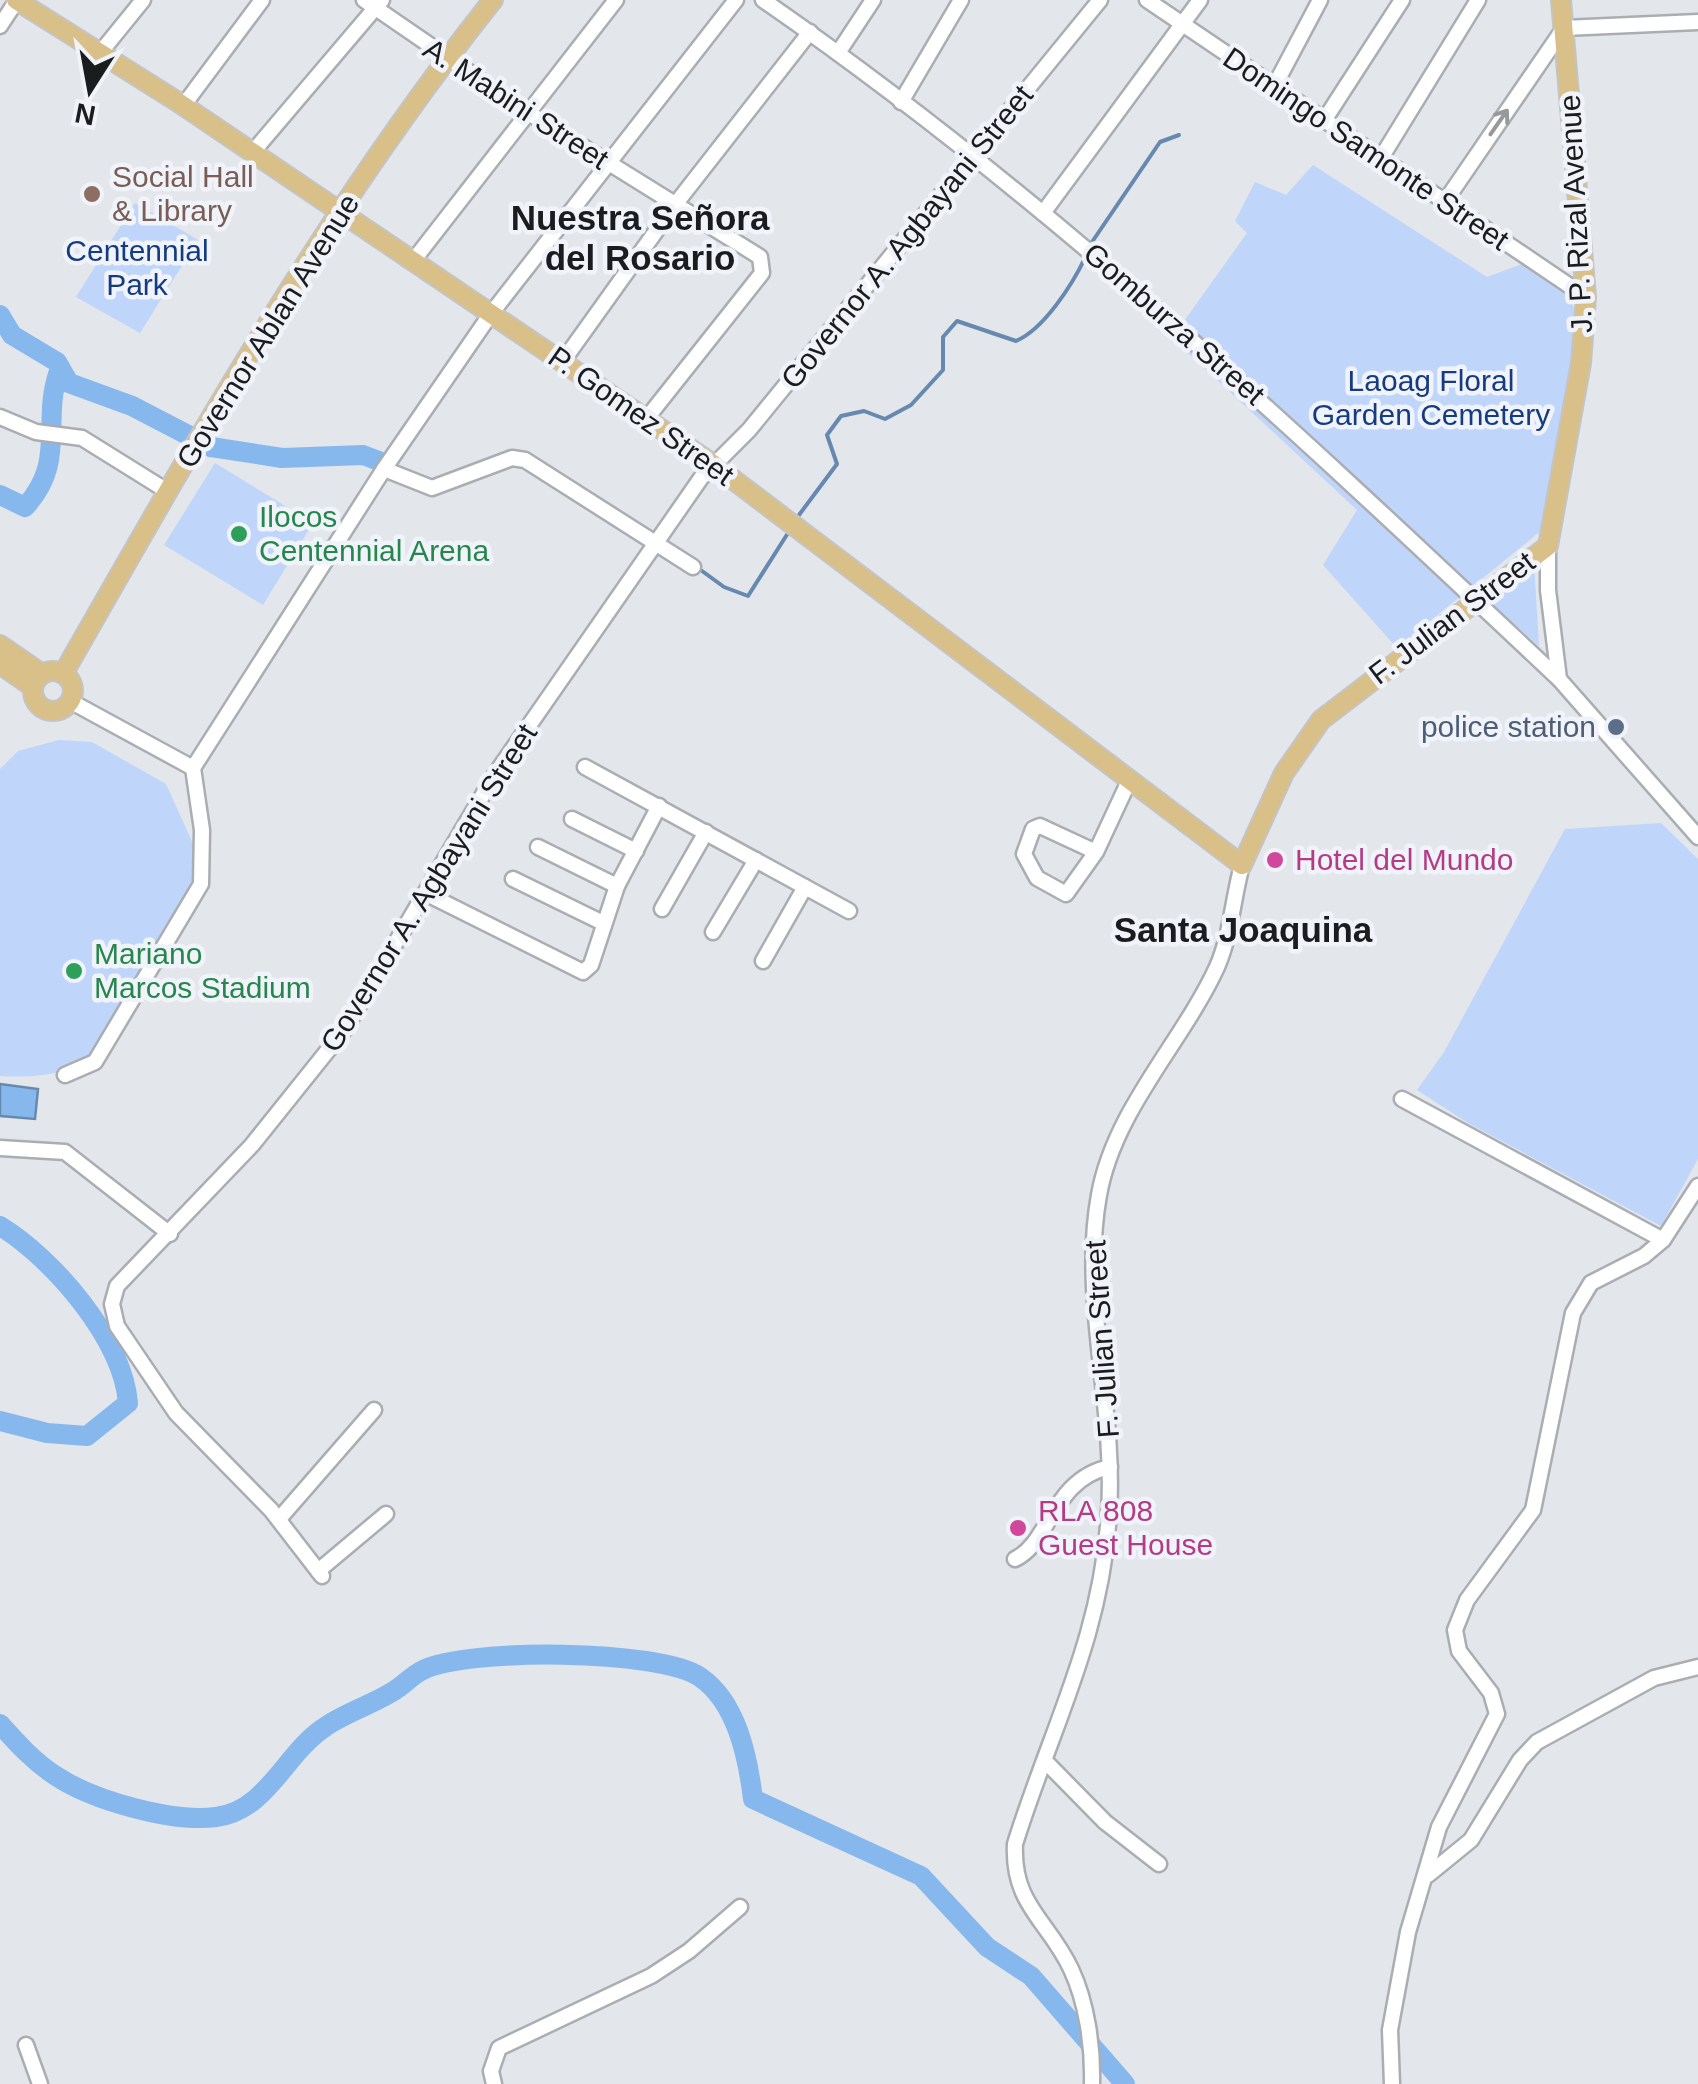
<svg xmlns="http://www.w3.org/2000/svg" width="1698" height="2084" font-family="Helvetica,sans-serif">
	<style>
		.green { fill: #bfd5fa }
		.water { fill: #87b8ed; stroke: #6789af; stroke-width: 2.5 }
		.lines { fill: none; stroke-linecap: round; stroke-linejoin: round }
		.stream { stroke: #6789af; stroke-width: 4 }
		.river { stroke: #87b8ed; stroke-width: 20 }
		.minor-casing { stroke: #aaadb2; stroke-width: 19 }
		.major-casing { stroke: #c4c4c4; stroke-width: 22 }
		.minor { stroke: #fff; stroke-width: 14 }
		.major { stroke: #d9c088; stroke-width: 18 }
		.oneway { stroke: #98999a }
		.education-dot { fill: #8d6e63; stroke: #f0f3f9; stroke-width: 4 }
		.leisure-dot { fill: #2e9e5b; stroke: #f0f3f9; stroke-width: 4 }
		.service-dot { fill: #5c6f8a; stroke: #f0f3f9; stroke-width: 4 }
		.hotel-dot { fill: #d1479c; stroke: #f0f3f9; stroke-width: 4 }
		.labels { text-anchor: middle; stroke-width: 9; stroke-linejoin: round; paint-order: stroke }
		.street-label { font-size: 30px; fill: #1b1c1e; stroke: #f0f3f9 }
		.education-label { font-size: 30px; fill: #785e54; stroke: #f0f3f9; text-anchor: start }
		.park-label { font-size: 30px; fill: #153c80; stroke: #f0f3f9 }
		.leisure-label { font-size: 30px; fill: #27864d; stroke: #f0f3f9; text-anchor: start }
		.service-label { font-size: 30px; fill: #4e5e75; stroke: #f0f3f9; text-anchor: end }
		.hotel-label { font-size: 30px; fill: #b23c85; stroke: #f0f3f9; text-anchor: start }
		.quarter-label { font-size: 35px; font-weight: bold; fill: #1b1c1e; stroke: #f0f3f9 }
	</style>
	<rect width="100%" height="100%" fill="#e3e6eb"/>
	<g class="green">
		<path d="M1313 165 1487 277 1522 264C1543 275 1571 288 1576 315 1583 357 1551 482 1542 530L1397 648 1323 565 1357 510 1172 338 1247 233 1235 221 1255 182 1286 195Z"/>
		<path d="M135 203 198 240 140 333 76 297Z"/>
		<path d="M215 463 313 523 263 605 164 545Z"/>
		<path d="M1534 563 1539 646 1491 603Z"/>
		<path d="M59 740 92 742 166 784 199 857 196 882 95 1056C64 1075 36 1078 0 1076V769L18 751Z"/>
		<path d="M1661 823 1698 859V1159L1661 1226 1468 1123 1417 1090 1444 1052 1565 829Z"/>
	</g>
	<path class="water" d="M0 1084 38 1089 35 1119 0 1116Z"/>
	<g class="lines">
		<g class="stream">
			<path d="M1092 242 1160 142 1179 135"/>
			<path d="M796 519 837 464 827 435 841 416 864 411 885 419 911 405 943 370V337L957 321 1016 341C1044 329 1072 285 1085 258"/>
			<path d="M698 568 724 587 748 596 788 533"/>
		</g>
		<g class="river">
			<path d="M0 315 12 335 57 362 69 383 132 406 211 447 282 458 363 455 379 461"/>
			<path d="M0 495 25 507C67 462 41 422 59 371"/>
			<path d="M0 1226C54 1259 123 1340 128 1403L87 1436 47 1433 0 1421"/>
			<path d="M0 1724C17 1743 34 1762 56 1776 92 1800 172 1823 216 1817 267 1811 285 1753 325 1727 345 1713 371 1705 392 1692 403 1686 412 1675 423 1670 466 1648 660 1649 700 1677 737 1702 748 1758 753 1799L921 1876 987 1947 1031 1976 1125 2084"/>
		</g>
		<defs>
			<g id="minor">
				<path d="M364 0 527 112 760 257 762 273 647 418"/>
				<path d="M763 0C1051 199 1305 440 1559 679"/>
				<path d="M1147 0 1586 297"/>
				<path d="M0 26 17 0"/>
				<path d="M100 53 143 0"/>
				<path d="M838 53 873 0"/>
				<path d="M1275 85 1320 0"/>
				<path d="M901 102 961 0"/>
				<path d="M183 106 262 0"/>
				<path d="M1325 119 1402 0"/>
				<path d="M252 153 382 0"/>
				<path d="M1381 158 1478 0"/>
				<path d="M1444 203 1564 28 1698 22"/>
				<path d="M1043 213 1200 0"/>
				<path d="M413 261 616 0"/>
				<path d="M563 361 674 206 810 32"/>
				<path d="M0 417 36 432 82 438 167 491"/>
				<path d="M384 469 432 488 512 458 525 460 693 567"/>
				<path d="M1548 546V590L1559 679 1698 837"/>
				<path d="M70 701 193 768"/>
				<path d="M585 767 849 911"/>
				<path d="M193 768 384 469 490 315 736 0"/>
				<path d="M572 819 636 851"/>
				<path d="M538 847 617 886"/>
				<path d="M1096 852 1040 826 1033 829 1024 854 1037 878 1066 894 1096 852 1129 781"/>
				<path d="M513 879 601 922"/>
				<path d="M427 894 583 972 591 965 617 886 659 806"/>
				<path d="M662 909 706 832"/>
				<path d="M713 932 756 860"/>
				<path d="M763 961 805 887"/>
				<path d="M65 1075 95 1062 201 884 202 830 193 768"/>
				<path d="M1402 1099 1663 1240"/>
				<path d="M0 1148 65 1152 170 1234"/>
				<path d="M279 1519 374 1410"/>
				<path d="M1015 1559C1050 1543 1052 1479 1110 1467"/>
				<path d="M318 1571 386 1514"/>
				<path d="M322 1576 271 1510 176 1413 117 1326 112 1304 117 1286 252 1145 345 1029 494 776 701 478 749 430 1100 0"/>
				<path d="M1046 1762 1105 1822 1159 1864"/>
				<path d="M1428 1875 1471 1840 1520 1760 1537 1742 1654 1678 1698 1667"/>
				<path d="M26 2045 40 2084"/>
				<path d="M494 2084 491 2071 499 2048 651 1976 689 1951 740 1907"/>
				<path d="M1092 2084C1093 2047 1087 2003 1071 1969 1048 1920 1012 1905 1015 1844 1051 1728 1102 1637 1109 1512 1116 1406 1080 1299 1099 1195 1114 1110 1182 1043 1217 967 1231 935 1233 898 1242 865"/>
				<path d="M1392 2084 1390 2030 1408 1932 1439 1827 1497 1714 1491 1693 1459 1651 1455 1630 1467 1600 1533 1510 1573 1313 1591 1283 1644 1256 1663 1240 1698 1186"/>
			</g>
			<g id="major">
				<path d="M16 0 178 102 710 462 1242 865 1284 773 1321 720 1548 546 1581 363 1586 297 1561 0"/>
				<path d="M0 645 42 674"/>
				<path d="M0 664 33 687"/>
				<circle cx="53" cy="691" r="20"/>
				<path d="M63 674C195 443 326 209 493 0"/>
			</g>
		</defs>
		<use href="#minor" class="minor-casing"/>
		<use href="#major" class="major-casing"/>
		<use href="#minor" class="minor"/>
		<use href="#major" class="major"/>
	</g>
	<defs><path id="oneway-shaft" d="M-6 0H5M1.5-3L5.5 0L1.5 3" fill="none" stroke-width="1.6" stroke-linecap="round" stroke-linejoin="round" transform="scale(2.5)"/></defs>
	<use class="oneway" href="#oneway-shaft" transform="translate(1499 122) rotate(-55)"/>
	<circle class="education-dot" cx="92" cy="194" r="10"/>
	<g class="leisure-dot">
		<circle cx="239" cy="534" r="10"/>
		<circle cx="74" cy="971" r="10"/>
	</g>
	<circle class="service-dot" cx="1616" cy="727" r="10"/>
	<g class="hotel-dot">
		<circle cx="1275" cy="860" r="10"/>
		<circle cx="1018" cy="1528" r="10"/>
	</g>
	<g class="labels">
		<g class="street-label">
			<text transform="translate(516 104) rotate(33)" y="10">A. Mabini Street</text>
			<text transform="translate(1366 149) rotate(34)" y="10">Domingo Samonte Street</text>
			<text transform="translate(1576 214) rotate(-93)" y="10">J. P. Rizal Avenue</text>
			<text transform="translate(907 237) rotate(-51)" y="10">Governor A. Agbayani Street</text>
			<text transform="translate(1174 324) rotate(41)" y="10">Gomburza Street</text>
			<text transform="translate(268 331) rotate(-58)" y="10">Governor Ablan Avenue</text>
			<text transform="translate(641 416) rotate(35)" y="10">P. Gomez Street</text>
			<text transform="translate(1452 618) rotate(-37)" y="10">F. Julian Street</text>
			<text transform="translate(429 888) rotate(-58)" y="10">Governor A. Agbayani Street</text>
			<text transform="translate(1102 1339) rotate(-94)" y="10">F. Julian Street</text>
		</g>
		<g class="education-label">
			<text x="112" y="187">Social Hall<tspan x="112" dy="34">&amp; Library</tspan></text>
		</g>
		<g class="park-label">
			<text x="137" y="261">Centennial<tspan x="137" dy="34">Park</tspan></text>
			<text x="1431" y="391">Laoag Floral<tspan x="1431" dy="34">Garden Cemetery</tspan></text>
		</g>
		<g class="leisure-label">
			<text x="259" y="527">Ilocos<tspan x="259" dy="34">Centennial Arena</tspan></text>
			<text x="94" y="964">Mariano<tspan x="94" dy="34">Marcos Stadium</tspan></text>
		</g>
		<g class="service-label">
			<text x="1596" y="737">police station</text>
		</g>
		<g class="hotel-label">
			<text x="1295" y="870">Hotel del Mundo</text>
			<text x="1038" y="1521">RLA 808<tspan x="1038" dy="34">Guest House</tspan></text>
		</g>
		<g class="quarter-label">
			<text x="640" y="230">Nuestra Señora<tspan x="640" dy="40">del Rosario</tspan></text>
			<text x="1243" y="942">Santa Joaquina</text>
		</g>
	</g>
	<g transform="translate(90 90) rotate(191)" stroke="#f0f3f9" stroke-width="8" paint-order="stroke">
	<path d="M0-8L18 38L0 25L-18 38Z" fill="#1b1c1e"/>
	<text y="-15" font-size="28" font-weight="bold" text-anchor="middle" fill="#1b1c1e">N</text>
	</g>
</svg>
